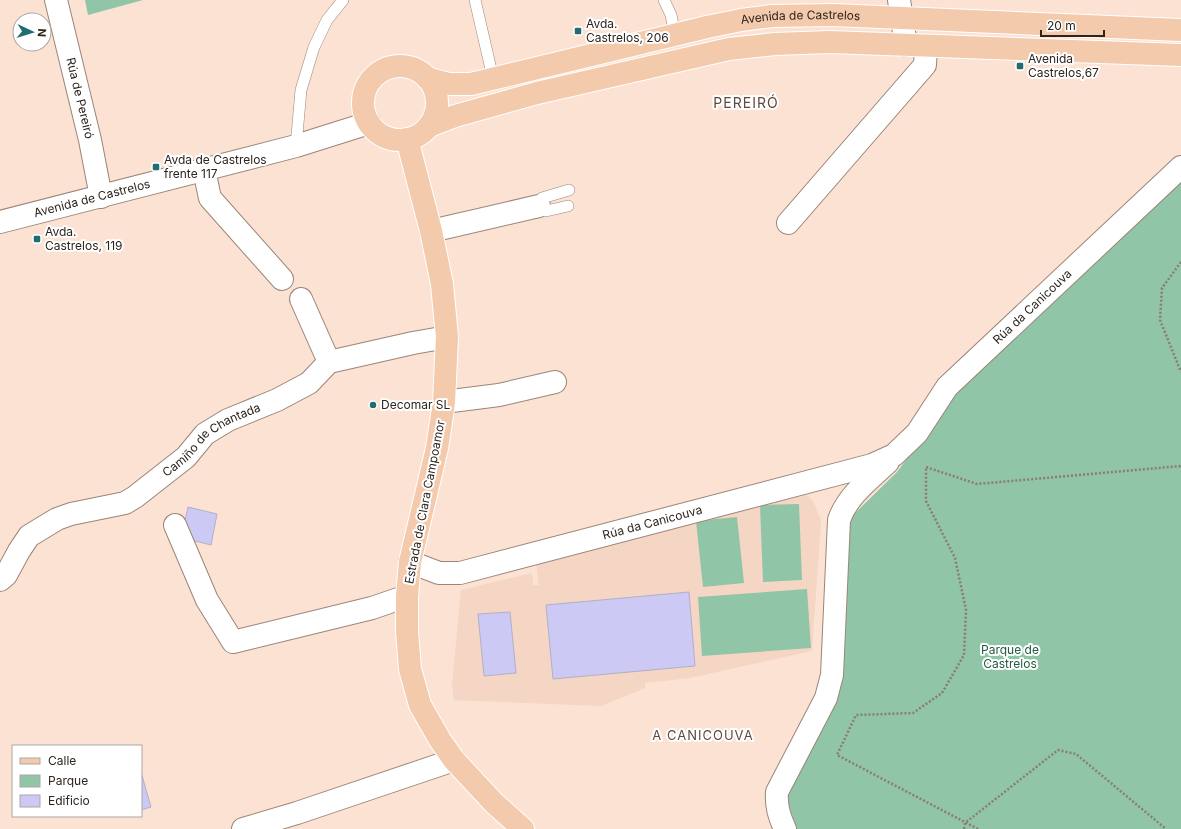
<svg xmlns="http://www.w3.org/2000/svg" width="1181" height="829" font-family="Inter,sans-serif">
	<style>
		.built { fill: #f5d5c3 }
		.green { fill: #90c5a7 }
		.building { fill: #ccc9f4; stroke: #b2b0c7 }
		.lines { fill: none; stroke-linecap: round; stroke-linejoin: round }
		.lane-casing { stroke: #9b8577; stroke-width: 12 }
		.street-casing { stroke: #9b8577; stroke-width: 24 }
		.secondary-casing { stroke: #9b8577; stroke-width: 24 }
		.primary-casing { stroke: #fff; stroke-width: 24 }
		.path { stroke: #8c7c72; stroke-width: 2.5; stroke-dasharray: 2 2; stroke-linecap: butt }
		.lane { stroke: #fff; stroke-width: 11 }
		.street { stroke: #fff; stroke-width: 22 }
		.secondary { stroke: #fff; stroke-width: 22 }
		.primary { stroke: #f3caac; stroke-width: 22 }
		.poi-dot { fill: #216d71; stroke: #fff; stroke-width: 1.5 }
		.labels { text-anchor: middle; stroke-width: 4; stroke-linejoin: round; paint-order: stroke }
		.street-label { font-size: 12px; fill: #2d241e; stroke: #fff }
		.poi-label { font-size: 12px; fill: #2d241e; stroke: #fff; text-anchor: start }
		.park-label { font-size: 12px; fill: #225d41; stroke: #fff }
		.neighbourhood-label { font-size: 13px; letter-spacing: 1px; fill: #5f4b3f; stroke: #fff }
		.quarter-label { font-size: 14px; letter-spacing: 1px; fill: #5f4b3f; stroke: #fff }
	</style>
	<rect width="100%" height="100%" fill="#fbe2d3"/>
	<path class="built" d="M801 490 813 501 821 520 812 651 690 678 645 683V688L601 706 454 700 452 685 461 590 532 573 533 585H539L536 563Z"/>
	<g class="green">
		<path d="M85 0H143L88 15Z"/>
		<path d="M1181 178V829H797L784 796 836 695 849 519 897 472 955 394Z"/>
		<path d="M799 504 802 580 763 582 760 505Z"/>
		<path d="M737 517 744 583 703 587 696 521Z"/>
		<path d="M807 589 811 648 702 656 698 597Z"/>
	</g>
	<g class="building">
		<path d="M188 507 217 514 211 545 187 539 183 530Z"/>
		<path d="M689 592 695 666 553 679 546 605Z"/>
		<path d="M510 612 516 673 484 676 478 614Z"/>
		<path d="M141 772 151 807 141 810Z"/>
	</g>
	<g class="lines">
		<defs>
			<g id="lane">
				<path d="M475 0 493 78"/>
				<path d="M664 0 671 15 675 35"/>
				<path d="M296 146 301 90 314 47 327 20 343 0"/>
				<path d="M568 206 546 211 539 206 542 198 569 190"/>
			</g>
			<g id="street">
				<path id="s1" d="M56 0 90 140 101 197"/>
				<path d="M899 0 906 45"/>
				<path d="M204 170 210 198 282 279"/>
				<path d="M788 223 925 65 926 46"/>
				<path d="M431 231 539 206"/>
				<path d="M301 299 329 362"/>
				<path d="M444 402 499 395 555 382"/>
				<path d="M175 525 207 600 233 642 372 608 407 596"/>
				<path id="s2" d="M410 562 439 573H460L872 465 894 455 917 433 947 387 1181 167"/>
				<path id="s3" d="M0 580 6 575 19 551 29 536 57 519 71 514 125 503 135 497 186 457 205 434 228 420 277 400 309 383 329 362 413 343 447 337"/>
				<path d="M243 829 297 813 454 760"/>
				<path d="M785 829C779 816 776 806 777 792L826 698 832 675 839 520C847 496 870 479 888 462"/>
			</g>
			<g id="secondary">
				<path id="s4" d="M0 222 296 146 369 123"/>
			</g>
			<g id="primary">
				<circle cx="400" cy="103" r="37"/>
				<path id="s5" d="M427 78 449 84H471L707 27 741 20 772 16 833 15 1181 30"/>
				<path d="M429 126 455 116 537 93 729 49 775 44 830 42 1181 55"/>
				<path d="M407 139 431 231 442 284 447 337 444 402 437 448 410 562 407 596V631L410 669 420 705 440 740 454 760 494 803 523 829"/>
			</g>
		</defs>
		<use href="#lane" class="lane-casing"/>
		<use href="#street" class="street-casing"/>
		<use href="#secondary" class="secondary-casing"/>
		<use href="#primary" class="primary-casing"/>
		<g class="path">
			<path d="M1181 262 1162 288 1160 320 1181 372"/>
			<path d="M964 829 965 823 1058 750 1076 754 1166 829"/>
			<path d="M978 829 837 755 856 715 913 713 942 693 964 655 966 610 955 558 926 501V467L977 484 1181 466"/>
		</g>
		<use href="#lane" class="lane"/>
		<use href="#street" class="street"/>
		<use href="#secondary" class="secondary"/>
		<use href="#primary" class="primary"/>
	</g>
	<g class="poi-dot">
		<rect x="574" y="27" width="8" height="8" rx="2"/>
		<rect x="1016" y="62" width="8" height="8" rx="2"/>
		<rect x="152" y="163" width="8" height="8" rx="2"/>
		<rect x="33" y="235" width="8" height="8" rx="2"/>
		<circle cx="373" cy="405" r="4"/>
	</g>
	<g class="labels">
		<g class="street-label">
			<text dy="4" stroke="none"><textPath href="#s5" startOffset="382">Avenida de Castrelos</textPath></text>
			<text dy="4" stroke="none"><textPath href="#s1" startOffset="101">Rúa de Pereiró</textPath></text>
			<text dy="4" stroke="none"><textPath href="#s4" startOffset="95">Avenida de Castrelos</textPath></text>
			<text dy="4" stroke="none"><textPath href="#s2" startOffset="706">Rúa da Canicouva</textPath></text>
			<text dy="4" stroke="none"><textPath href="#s3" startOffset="264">Camiño de Chantada</textPath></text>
			<text transform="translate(425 502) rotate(-79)" y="4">Estrada de Clara Campoamor</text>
			<text dy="4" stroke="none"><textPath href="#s2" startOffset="251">Rúa da Canicouva</textPath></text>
		</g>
		<g class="poi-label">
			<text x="586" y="28">Avda.<tspan x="586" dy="14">Castrelos, 206</tspan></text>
			<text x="1028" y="63">Avenida<tspan x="1028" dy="14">Castrelos,67</tspan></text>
			<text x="164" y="164">Avda de Castrelos<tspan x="164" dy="14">frente 117</tspan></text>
			<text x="45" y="236">Avda.<tspan x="45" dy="14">Castrelos, 119</tspan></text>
			<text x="381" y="409">Decomar SL</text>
		</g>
		<g class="park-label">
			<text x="1010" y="654">Parque de<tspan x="1010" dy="14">Castrelos</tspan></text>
		</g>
		<g class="neighbourhood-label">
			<text x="703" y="740">A CANICOUVA</text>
		</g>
		<g class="quarter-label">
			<text x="746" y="108">PEREIRÓ</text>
		</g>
	</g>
	<rect x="12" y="745" width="130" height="72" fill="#ffffff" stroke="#aba7a5"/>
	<rect x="20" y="758" width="20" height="6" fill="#f3caac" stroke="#aba7a5"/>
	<text x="48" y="765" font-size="12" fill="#2d241e">Calle</text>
	<rect x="20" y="775" width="20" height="12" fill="#90c5a7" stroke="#aba7a5"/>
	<text x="48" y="785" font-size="12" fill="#2d241e">Parque</text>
	<rect x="20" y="795" width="20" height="12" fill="#ccc9f4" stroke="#aba7a5"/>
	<text x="48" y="805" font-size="12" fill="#2d241e">Edificio</text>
	<g transform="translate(32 32) rotate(94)"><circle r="19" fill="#ffffff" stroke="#aba7a5"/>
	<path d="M0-3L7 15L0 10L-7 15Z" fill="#216d71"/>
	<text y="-6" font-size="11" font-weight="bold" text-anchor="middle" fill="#2d241e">N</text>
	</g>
	<path d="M1041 30v6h63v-6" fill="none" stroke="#2d241e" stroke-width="2"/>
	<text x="1047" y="30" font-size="12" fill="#2d241e" stroke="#ffffff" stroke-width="3" paint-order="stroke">20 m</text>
</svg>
